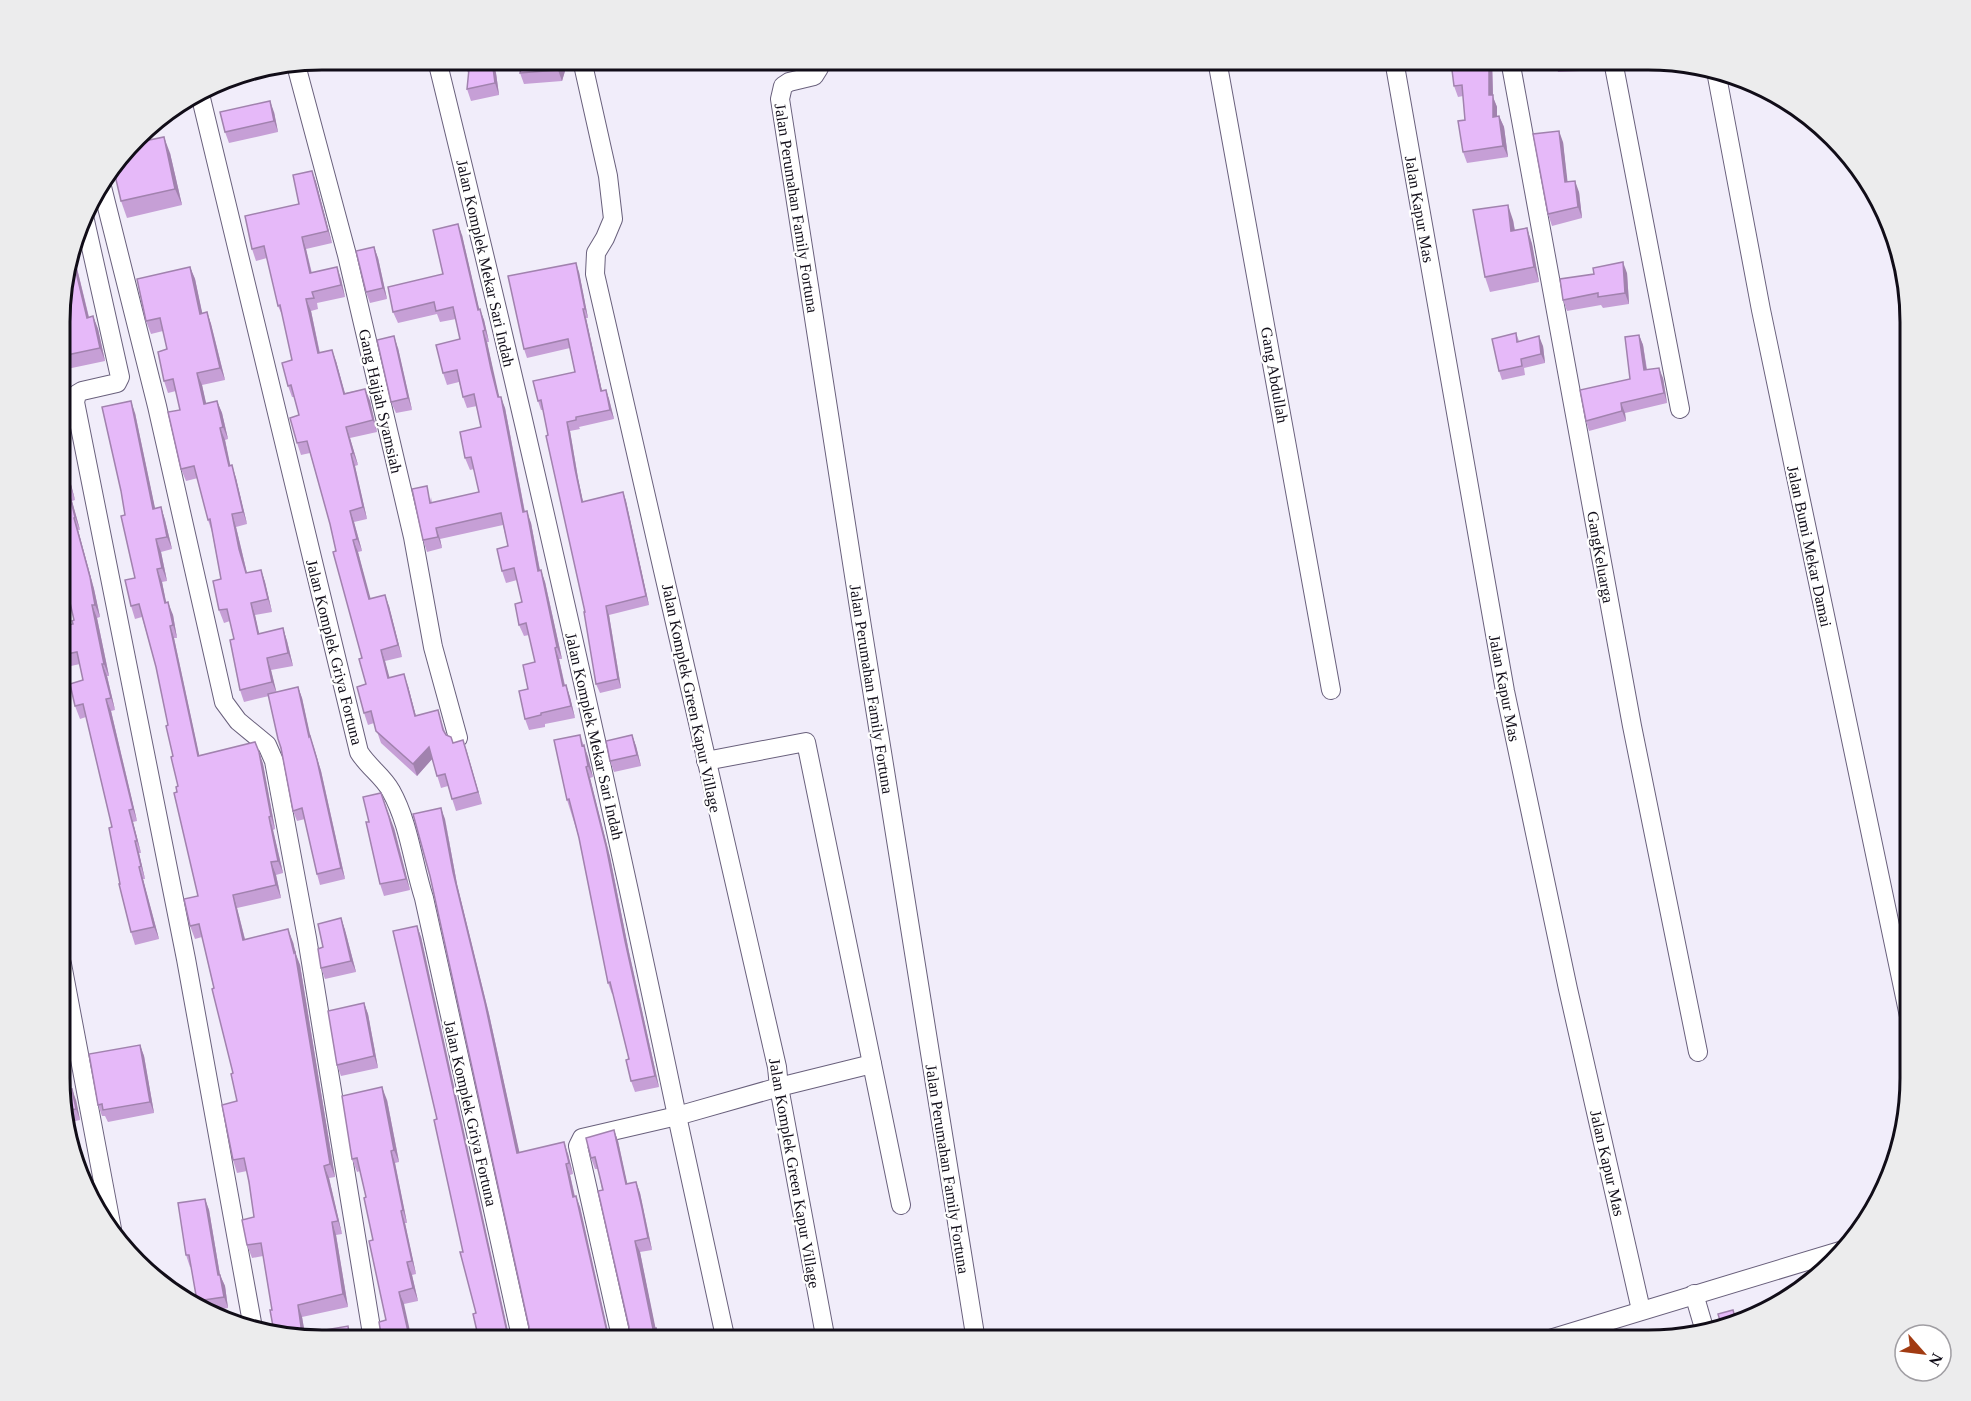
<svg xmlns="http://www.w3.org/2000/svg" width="1971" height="1401" font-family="Georgia,serif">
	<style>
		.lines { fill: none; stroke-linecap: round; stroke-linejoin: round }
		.minor-casing { stroke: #69607c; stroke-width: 20 }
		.minor { stroke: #fff; stroke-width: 18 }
		.wall { fill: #c69fd6 }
		.shaded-wall { fill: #a182ae }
		.building { fill: #e6b9f9; stroke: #a182ae; stroke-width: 1.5 }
		.labels { text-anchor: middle; stroke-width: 4.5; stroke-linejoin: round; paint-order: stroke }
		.street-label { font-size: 16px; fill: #110d18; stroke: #fff }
		.rim { fill: none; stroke: #110d18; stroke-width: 3 }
	</style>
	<rect width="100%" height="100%" fill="#f1edfa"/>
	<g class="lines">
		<defs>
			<g id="minor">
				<path d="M437 60C523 410 603 763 677 1116L582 1138 578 1146 622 1341"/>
				<path d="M582 60 608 176 613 219 605 238 596 253 595 274C657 538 715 803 777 1067L779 1087 826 1341"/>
				<path d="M820 60 819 68 814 76 789 82 783 86 780 99 862 627 976 1341"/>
				<path d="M1217 60 1331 690"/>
				<path d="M1394 60 1505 691 1568 989 1641 1310"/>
				<path d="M1510 60 1632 726 1698 1052"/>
				<path d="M1613 61 1680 409"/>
				<path d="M296 65 347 255 413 537 433 647 458 738"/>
				<path d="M1716 71 1761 310 1910 1021"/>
				<path d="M200 94 359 752C368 767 383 776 391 791 409 823 413 864 424 898L522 1341"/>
				<path d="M102 187 157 406 224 702 238 721 267 745 274 761 307 938 373 1340"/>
				<path d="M84 216 120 377 117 383 82 391 77 394 75 402 186 959 253 1328"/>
				<path d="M706 761 806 742 901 1205"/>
				<path d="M62 964 112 1229"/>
				<path d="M1694 1294 1704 1328"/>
				<path d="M726 1341 677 1116 779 1087 872 1064"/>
				<path d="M1543 1341 1843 1250"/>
			</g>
		</defs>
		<use href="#minor" class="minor-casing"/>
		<use href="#minor" class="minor"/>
	</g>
	<g class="wall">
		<path d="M460 60H492L496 73 499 95 471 101 467 89 469 74Z"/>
		<path d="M1458 60H1492L1493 97 1497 107V116H1499L1504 127 1508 157 1467 163 1463 152 1465 120 1463 96 1458 97 1454 86Z"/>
		<path d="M1554 60 1601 61 1602 70 1558 72Z"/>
		<path d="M568 61 562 81 524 84 520 73Z"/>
		<path d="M274 112 278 132 229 143 225 132Z"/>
		<path d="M1563 142 1567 182 1579 192 1582 218 1552 226 1548 214Z"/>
		<path d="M170 153 182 205 127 218 121 201Z"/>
		<path d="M312 171 316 182 332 243 306 249 312 273 341 279 345 297 317 303 318 309 311 311 320 353 336 361 345 393 365 389 370 401 377 432 350 438 358 465 355 466 367 519 354 522 362 551 358 552 370 599 389 606 402 657 385 661 389 678 408 686 416 716 438 710 445 732 453 743 463 740 482 804 456 811 448 786 441 788 432 759 417 776 381 743 374 723 368 725 364 713 366 684 362 658 330 524 310 453 301 455 297 443 299 415 294 397H292L288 386 292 360 283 317 278 306 267 258 256 261 252 249 299 204Z"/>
		<path d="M1513 220 1515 230 1527 228 1532 244 1539 282 1490 292 1485 277Z"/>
		<path d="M462 235 479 309 484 320 489 342H487L495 381 499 397 505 408 525 512 531 523 540 570 545 582 562 659H559L565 685H566L570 697 575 718 545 724V727L529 730 525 719 528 689 535 662 529 635 524 636 519 625 522 602 517 580 506 583 502 571 508 546 503 525 440 539 442 548 427 552 423 540 431 497 432 503 479 492 474 469 470 470 465 458 481 427 477 406 467 408 463 397 459 382 447 385 443 373 460 339 456 319 440 322 437 314 398 323 393 312 443 274Z"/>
		<path d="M77 238 81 255 74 256 89 317 93 316 98 329 105 361 67 369 62 358V289Z"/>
		<path d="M374 247 378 258 387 299 370 303 366 292Z"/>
		<path d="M190 267 195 279 202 313 207 312 211 324 225 380 202 385 206 404 217 401 222 413 228 439 225 440 230 466 236 478 247 524 236 527 247 573 261 570 265 582 272 612 255 615 259 634 283 628 287 641 293 666 271 670 276 692 298 687 302 698 310 736 314 747 321 771 345 879 320 885 317 874 305 819 297 821 293 811 281 750 269 696 244 702 240 690 234 639 230 621 224 623 219 610 221 579 212 532 208 520 198 478 186 481 181 469 180 410 176 391 168 393 164 381 167 349 163 331 151 334 146 321Z"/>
		<path d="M579 272 588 318H586L602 391 606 390 609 399 614 419 579 427 580 429 570 431 578 478 583 502 623 492 626 501 649 605 609 615 621 688 600 693 596 684 585 612 548 435 543 410H541L538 401 575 372 570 348 527 358 524 349Z"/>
		<path d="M1627 273 1629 304 1603 308 1601 305 1567 311 1563 300Z"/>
		<path d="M1516 333 1519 341 1543 346 1545 363 1524 368 1525 375 1502 380 1499 371Z"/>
		<path d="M1639 335 1643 345 1647 369 1663 378 1667 403 1625 413 1626 421 1589 431 1586 421 1630 379Z"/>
		<path d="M398 348 412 410 396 413 391 402Z"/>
		<path d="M135 413 155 509 161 507 165 520 172 549 161 552 167 581 162 582 166 603 173 615 177 638H174L199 755 259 752 263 764 275 829 273 830 283 873 276 875 281 898 237 908 245 939 293 942 295 952 300 965 335 1177 329 1178 342 1234 336 1235 348 1307 302 1317 306 1340 274 1333 270 1310H272L263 1256 252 1258 247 1245 254 1217 247 1171 237 1173 233 1160 237 1101 233 1073 202 937 195 939 190 926 198 896 177 792 178 786 168 725 156 667 142 617 135 619 131 606 135 578 125 515Z"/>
		<path d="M62 449 75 500 72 501 80 530H78L94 589 100 617 97 618 109 676H107L115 710 111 711 137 821 133 822 141 853H139L145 879H143L159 939 135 945 131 932 120 884 112 827 86 717 80 719 75 706 83 680 80 664 62 668V626L73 624 74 620 69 598 62 599Z"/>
		<path d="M580 735 588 757 593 777 590 778 610 857 629 952 659 1087 635 1092 631 1081 629 1059 613 994H612L608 983 579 838 567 800Z"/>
		<path d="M632 735 636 746 641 766 614 772 610 761Z"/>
		<path d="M445 819 457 884 489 1014 519 1152 568 1154 573 1174 570 1175 575 1196 580 1207 609 1335 614 1340H621L628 1334 629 1327 598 1169H595L591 1158 614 1130 618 1141 627 1184 636 1182 640 1193 652 1250 640 1252 655 1328 660 1341H479L473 1314 476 1313 463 1252 437 1119 417 926 421 937 509 1335 514 1340H521L528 1334 529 1327Z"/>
		<path d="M394 828 410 890 384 896 380 884Z"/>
		<path d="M341 918 345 930 356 972 325 979 321 968 323 947Z"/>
		<path d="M364 1003 368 1014 378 1068 341 1076 337 1065Z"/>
		<path d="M62 1026 66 1047H62Z"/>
		<path d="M140 1045 144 1056 154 1113 108 1122 105 1116H102L98 1105Z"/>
		<path d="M62 1091 76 1100 80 1120 66 1123 62 1112Z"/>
		<path d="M387 1100 399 1162 395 1163 407 1223H405L416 1274 412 1275 418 1301 404 1304 386 1320 366 1197 360 1171 357 1172 352 1159Z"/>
		<path d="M205 1199 209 1210 220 1275 225 1286 228 1308 206 1312 199 1308 197 1301 191 1267H190L186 1255Z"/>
	</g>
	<g class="shaded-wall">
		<path d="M492 60 496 73 499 95 495 83Z"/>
		<path d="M561 60H568V61L562 81 558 70Z"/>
		<path d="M1489 60H1492L1493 97 1497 107V128L1493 117 1489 95Z"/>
		<path d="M270 101 274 112 278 132 274 121Z"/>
		<path d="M1499 116 1504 127 1508 157 1503 146Z"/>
		<path d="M1559 131 1563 142 1569 194 1565 182Z"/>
		<path d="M164 137 170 153 182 205 175 189Z"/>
		<path d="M312 171 316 182 332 243 328 231Z"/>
		<path d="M1575 181 1579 192 1582 218 1578 207Z"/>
		<path d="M1508 205 1513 220 1517 246 1511 231Z"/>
		<path d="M458 224 462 235 482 321 478 310Z"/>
		<path d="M1527 228 1532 244 1539 282 1534 267Z"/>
		<path d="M302 237 306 249 314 285 310 273Z"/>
		<path d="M77 238 81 255 76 242Z"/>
		<path d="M374 247 378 258 387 299 383 288Z"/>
		<path d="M73 253 74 256 92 331 87 318 72 255Z"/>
		<path d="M1623 262 1627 273 1629 304 1625 293Z"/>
		<path d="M576 263 579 272 588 318 585 309Z"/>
		<path d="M190 267 195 279 205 326 200 314Z"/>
		<path d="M337 267 341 279 345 297 341 285Z"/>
		<path d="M306 299 311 311 322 365 318 353Z"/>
		<path d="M480 309 484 320 489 342 485 330Z"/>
		<path d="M583 309 586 318 604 400 601 391Z"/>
		<path d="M207 312 211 324 225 380 220 368Z"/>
		<path d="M93 316 98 329 105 361 100 348Z"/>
		<path d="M483 331 487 342 502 409 498 397 491 369Z"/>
		<path d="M1639 335 1643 345 1648 380 1644 370Z"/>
		<path d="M394 336 398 348 412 410 408 398Z"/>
		<path d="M1539 336 1543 346 1545 363 1541 354Z"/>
		<path d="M332 350 336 361 348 405 344 394Z"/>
		<path d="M1659 368 1663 378 1667 403 1664 393Z"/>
		<path d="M197 373 202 385 209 416 204 404Z"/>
		<path d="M365 389 370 401 377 432 373 420Z"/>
		<path d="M606 390 609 399 614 419 610 410Z"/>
		<path d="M501 397 505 408 527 524 523 512Z"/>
		<path d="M131 401 135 413 158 522 153 509Z"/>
		<path d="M217 401 222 413 228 439 223 427Z"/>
		<path d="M1621 403 1625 413 1626 421 1622 411Z"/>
		<path d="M567 422 570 431 578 478 585 511 582 502 575 469Z"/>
		<path d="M346 427 350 438 358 465 353 453Z"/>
		<path d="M220 428 225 440 233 478 229 466Z"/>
		<path d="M62 449 75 500 71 488 62 455Z"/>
		<path d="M351 454 355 466 367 519 363 507Z"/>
		<path d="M232 465 236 478 247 524 243 512Z"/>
		<path d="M68 489 72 501 80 530 75 517Z"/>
		<path d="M623 492 626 501 649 605 646 596Z"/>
		<path d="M161 507 165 520 172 549 167 537Z"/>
		<path d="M350 511 354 522 362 551 357 539Z"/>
		<path d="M527 511 531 523 542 582 538 571Z"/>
		<path d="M232 514 236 527 250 586 246 573 239 549Z"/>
		<path d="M74 518 78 530 94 589 100 617 95 605Z"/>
		<path d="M436 528 440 539 442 548 438 537Z"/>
		<path d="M156 539 161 552 167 581 162 568Z"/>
		<path d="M353 540 358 552 374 611 369 599Z"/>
		<path d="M157 569 162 582 169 616 165 603Z"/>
		<path d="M261 570 265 582 272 612 268 599Z"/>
		<path d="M541 570 545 582 562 659 557 647Z"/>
		<path d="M385 595 389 606 402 657 398 645Z"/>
		<path d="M168 602 173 615 177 638 173 625Z"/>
		<path d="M251 603 255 615 262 646 258 634Z"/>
		<path d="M92 605 97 618 109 676 104 664Z"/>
		<path d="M606 606 609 615 621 688 618 679Z"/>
		<path d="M170 626 174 638 202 768 198 756Z"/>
		<path d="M283 628 287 641 293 666 288 653Z"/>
		<path d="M555 648 559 659 567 697 563 686Z"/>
		<path d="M381 650 385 661 393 690 388 678Z"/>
		<path d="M267 658 271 670 277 694 272 682Z"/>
		<path d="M102 664 107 676 115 710 111 698Z"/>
		<path d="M404 674 408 686 419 728 415 716Z"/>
		<path d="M566 685 570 697 575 718 571 706Z"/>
		<path d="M298 687 302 698 313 748 309 737Z"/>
		<path d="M106 699 111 711 137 821 133 809Z"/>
		<path d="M632 735 636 746 641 766 637 755Z"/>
		<path d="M310 736 321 771 345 879 341 868Z"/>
		<path d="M463 740 467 752 482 804 478 792Z"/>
		<path d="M584 745 588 757 593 777 588 766Z"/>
		<path d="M429 747 433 758 417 776 413 764Z"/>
		<path d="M259 752 263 764 275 829 271 816Z"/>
		<path d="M586 767 590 778 610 857 629 952 659 1087 655 1076Z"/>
		<path d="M381 793 394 828 410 890 406 879Z"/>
		<path d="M441 808 445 819 457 884 489 1014 522 1164 517 1153 453 872Z"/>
		<path d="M129 810 133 822 141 853 137 841Z"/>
		<path d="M269 817 273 830 283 873 278 861Z"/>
		<path d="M135 841 139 853 145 879 141 866Z"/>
		<path d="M271 862 276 875 281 898 276 885Z"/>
		<path d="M139 867 143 879 159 939 154 927Z"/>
		<path d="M233 895 237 908 248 952 243 940Z"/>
		<path d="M341 918 345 930 356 972 351 961Z"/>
		<path d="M417 926 421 937 510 1341 507 1332Z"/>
		<path d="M288 929 293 942 296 954 295 952 300 965 335 1177 330 1164 294 953Z"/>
		<path d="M364 1003 368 1014 378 1068 374 1056Z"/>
		<path d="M62 1026 66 1047 62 1036Z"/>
		<path d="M140 1045 144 1056 154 1113 150 1102Z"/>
		<path d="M382 1087 387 1100 399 1162 394 1150Z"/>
		<path d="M72 1089 76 1100 80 1120 76 1109Z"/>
		<path d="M614 1130 618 1141 630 1196 626 1184Z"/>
		<path d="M564 1142 568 1154 573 1174 569 1163Z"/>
		<path d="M391 1151 395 1163 407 1223 403 1210Z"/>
		<path d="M566 1164 570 1175 577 1208 573 1197Z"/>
		<path d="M324 1166 329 1178 342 1234 338 1221Z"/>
		<path d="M636 1182 640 1193 652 1250 648 1238Z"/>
		<path d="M576 1196 580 1207 610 1341 607 1332Z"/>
		<path d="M205 1199 209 1210 222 1287 218 1275Z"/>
		<path d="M401 1211 405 1223 416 1274 412 1261Z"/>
		<path d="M332 1222 336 1235 348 1307 343 1294Z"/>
		<path d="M635 1241 640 1252 658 1340 653 1329Z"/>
		<path d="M407 1262 412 1275 418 1301 413 1288Z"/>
		<path d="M220 1275 225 1286 228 1308 224 1297Z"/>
		<path d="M399 1292 404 1304 412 1340H410Z"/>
		<path d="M298 1305 302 1317 306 1340 302 1334Z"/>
		<path d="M348 1326 353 1340H350Z"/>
	</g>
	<g class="building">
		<path d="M463 60H492L495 83 467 89 469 69Z"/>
		<path d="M523 60H561L558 70 520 73Z"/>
		<path d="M1458 60H1489V95H1493V117L1499 116 1503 146 1463 152 1458 121 1465 120 1462 85 1454 86 1451 62H1458Z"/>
		<path d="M270 101 274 121 225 132 220 112Z"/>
		<path d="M1559 131 1565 182 1575 181 1578 207 1548 214 1533 134Z"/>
		<path d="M164 137 175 189 121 201 114 171 135 143Z"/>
		<path d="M312 171 328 231 302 237 310 273 337 267 341 285 312 292 314 298 306 299 318 353 332 350 344 394 365 389 373 420 346 427 353 453 351 454 363 507 350 511 357 539 353 540 369 599 385 595 398 645 381 650 388 678 404 674 415 716 438 710 443 730 446 735 451 737 453 743 463 740 478 792 452 799 445 774 437 776 429 747 413 764 376 731 371 711 364 713 357 687 366 684 359 659 362 658 333 552 336 551 330 524 307 441 297 443 290 418 299 415 291 385 288 386 282 363 292 360 280 305 278 306 264 246 252 249 245 216 299 204 293 175Z"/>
		<path d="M1508 205 1511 231 1527 228 1534 267 1485 277 1473 210Z"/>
		<path d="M458 224 478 310 480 309 485 330 483 331 491 369 498 397H501L523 512 527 511 538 571 541 570 557 647 555 648 563 686 566 685 571 706 541 713V715L525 719 519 691 528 689 523 665 535 662 526 623 519 625 515 604 522 602 514 568 502 571 497 549 508 546 501 513 436 528 438 537 423 540 412 489 427 486 430 503 479 492 471 457 465 458 460 432 481 427 474 394 463 397 457 370 443 373 436 345 460 339 453 307 436 311 434 302 393 312 388 287 443 274 433 230Z"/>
		<path d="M374 247 383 288 366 292 356 251Z"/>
		<path d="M72 255 87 318 93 316 100 348 62 356V289Z"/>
		<path d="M1623 262 1625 293 1598 297V293L1563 300 1560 279 1594 274 1593 268Z"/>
		<path d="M576 263 585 309H583L601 391 606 390 610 410 576 417V420L567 422 575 469 582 502 623 492 646 596 606 606 618 679 596 684 584 612H585L546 436 548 435 541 400 538 401 533 381 575 372 568 339 524 349 508 276Z"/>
		<path d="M190 267 200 314 207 312 220 368 197 373 204 404 217 401 223 427 220 428 229 466 232 465 243 512 232 514 239 549 246 573 261 570 268 599 251 603 258 634 283 628 288 653 267 658 272 682 240 690 230 640 234 639 227 609 219 610 213 581 221 579 210 519 208 520 194 466 181 469 168 412 180 410 173 379 164 381 158 352 167 349 160 318 146 321 137 279Z"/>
		<path d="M1516 333 1517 342 1539 336 1541 354 1521 359 1522 366 1499 371 1492 339Z"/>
		<path d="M1639 335 1644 370 1659 368 1664 393 1621 403 1622 411 1586 421 1580 390 1630 379 1625 337Z"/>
		<path d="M394 336 408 398 391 402 377 340Z"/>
		<path d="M131 401 153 509 161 507 167 537 156 539 162 568 157 569 165 603 168 602 173 625 170 626 198 756 255 742 259 752 271 816 269 817 278 861 271 862 276 885 233 895 243 940 288 929 294 953 295 952 330 1164 324 1166 338 1221 332 1222 343 1294 298 1305 302 1334 348 1326 350 1340H306L276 1334V1331L274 1332 270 1310H272L261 1243 247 1245 242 1220 254 1217 249 1182 244 1158 233 1160 222 1105 237 1101 231 1074 233 1073 212 989 214 988 199 924 190 926 184 899 198 896 174 793 177 792 176 787 178 786 171 757 173 756 166 726 168 725 156 667 139 604 131 606 125 580 135 578 121 516 125 515 121 491 102 407Z"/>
		<path d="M62 455 71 488 68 489 75 517 74 518 90 577 95 605H92L104 664H102L111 698 106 699 133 809 129 810 137 841H135L141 866 139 867 154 927 131 932 119 884H120L109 828 112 827 83 704 75 706 70 684 83 680 77 652 62 655V626L73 624 72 621 74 620 66 585 62 586Z"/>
		<path d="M298 687 309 737 310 736 317 760 341 868 317 874 302 808 293 811 281 748 278 739 268 694Z"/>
		<path d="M580 735 582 746 584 745 588 766 586 767 606 846 625 941 655 1076 631 1081 626 1060 629 1059 610 982 608 983 579 838 569 799 567 800 554 740Z"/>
		<path d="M632 735 637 755 610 761 606 741Z"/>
		<path d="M381 793 389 817 406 879 380 884 366 822H369L363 797Z"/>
		<path d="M441 808 453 872 485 1003 517 1153 564 1142 569 1163 566 1164 573 1197 576 1196 607 1332 614 1340H621L628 1334 629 1327 598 1191 603 1190 595 1157 591 1158 586 1138 614 1130 626 1184 636 1182 642 1208 648 1238 635 1241 653 1329 656 1328 659 1341H484V1339L479 1340 473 1314 476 1313 460 1252H463L434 1120 437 1119 393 931 417 926 507 1332 514 1340H521L528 1334 529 1327 430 876 413 814Z"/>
		<path d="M341 918 351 961 321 968 318 949 323 947 318 924Z"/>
		<path d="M364 1003 374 1056 337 1065 328 1011Z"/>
		<path d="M140 1045 150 1102 103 1110 102 1104 98 1105 89 1054Z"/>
		<path d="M382 1087 394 1150 391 1151 403 1210 401 1211 412 1261 407 1262 413 1288 399 1292 410 1340H382L379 1322 386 1320 369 1241 373 1240 364 1198 366 1197 357 1158 352 1159 342 1096Z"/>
		<path d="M72 1089 76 1109 62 1111V1091Z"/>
		<path d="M205 1199 218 1275H220L224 1297 197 1301 189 1255H186L178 1203Z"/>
		<path d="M1733 1310 1736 1321 1721 1324 1718 1314Z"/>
	</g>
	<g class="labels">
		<g class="street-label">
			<text transform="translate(797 208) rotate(81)" y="6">Jalan Perumahan Family Fortuna</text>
			<text transform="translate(1420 209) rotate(80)" y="6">Jalan Kapur Mas</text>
			<text transform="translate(486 263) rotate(77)" y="6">Jalan Komplek Mekar Sari Indah</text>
			<text transform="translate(1275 375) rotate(80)" y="6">Gang Abdullah</text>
			<text transform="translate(381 401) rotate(77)" y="6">Gang Hajjah Syamsiah</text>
			<text transform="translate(1810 546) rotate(78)" y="6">Jalan Bumi Mekar Damai</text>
			<text transform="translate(1601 557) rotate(80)" y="6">GangKeluarga</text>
			<text transform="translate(335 652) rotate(76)" y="6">Jalan Komplek Griya Fortuna</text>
			<text transform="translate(1505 688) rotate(79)" y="6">Jalan Kapur Mas</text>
			<text transform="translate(872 689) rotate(81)" y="6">Jalan Perumahan Family Fortuna</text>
			<text transform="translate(692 698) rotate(78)" y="6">Jalan Komplek Green Kapur Village</text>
			<text transform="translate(595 736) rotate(77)" y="6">Jalan Komplek Mekar Sari Indah</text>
			<text transform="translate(471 1113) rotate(77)" y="6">Jalan Komplek Griya Fortuna</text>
			<text transform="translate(1608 1163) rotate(77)" y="6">Jalan Kapur Mas</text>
			<text transform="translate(948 1169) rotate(81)" y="6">Jalan Perumahan Family Fortuna</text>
			<text transform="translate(795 1173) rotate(80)" y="6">Jalan Komplek Green Kapur Village</text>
		</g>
	</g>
	<path d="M0 0H1971V1401H0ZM322 70H1648A252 252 0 0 1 1900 322V1078A252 252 0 0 1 1648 1330H322A252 252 0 0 1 70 1078V322A252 252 0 0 1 322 70Z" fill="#ececed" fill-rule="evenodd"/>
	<path class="rim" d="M322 70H1648A252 252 0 0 1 1900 322V1078A252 252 0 0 1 1648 1330H322A252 252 0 0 1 70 1078V322A252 252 0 0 1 322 70Z"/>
	<g transform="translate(1923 1353) rotate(118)"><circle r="28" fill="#ffffff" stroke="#a09ea3" stroke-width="1.5"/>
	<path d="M0-4.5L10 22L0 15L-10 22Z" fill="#a13b12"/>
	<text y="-9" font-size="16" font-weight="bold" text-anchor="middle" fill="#110d18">N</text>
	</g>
</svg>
